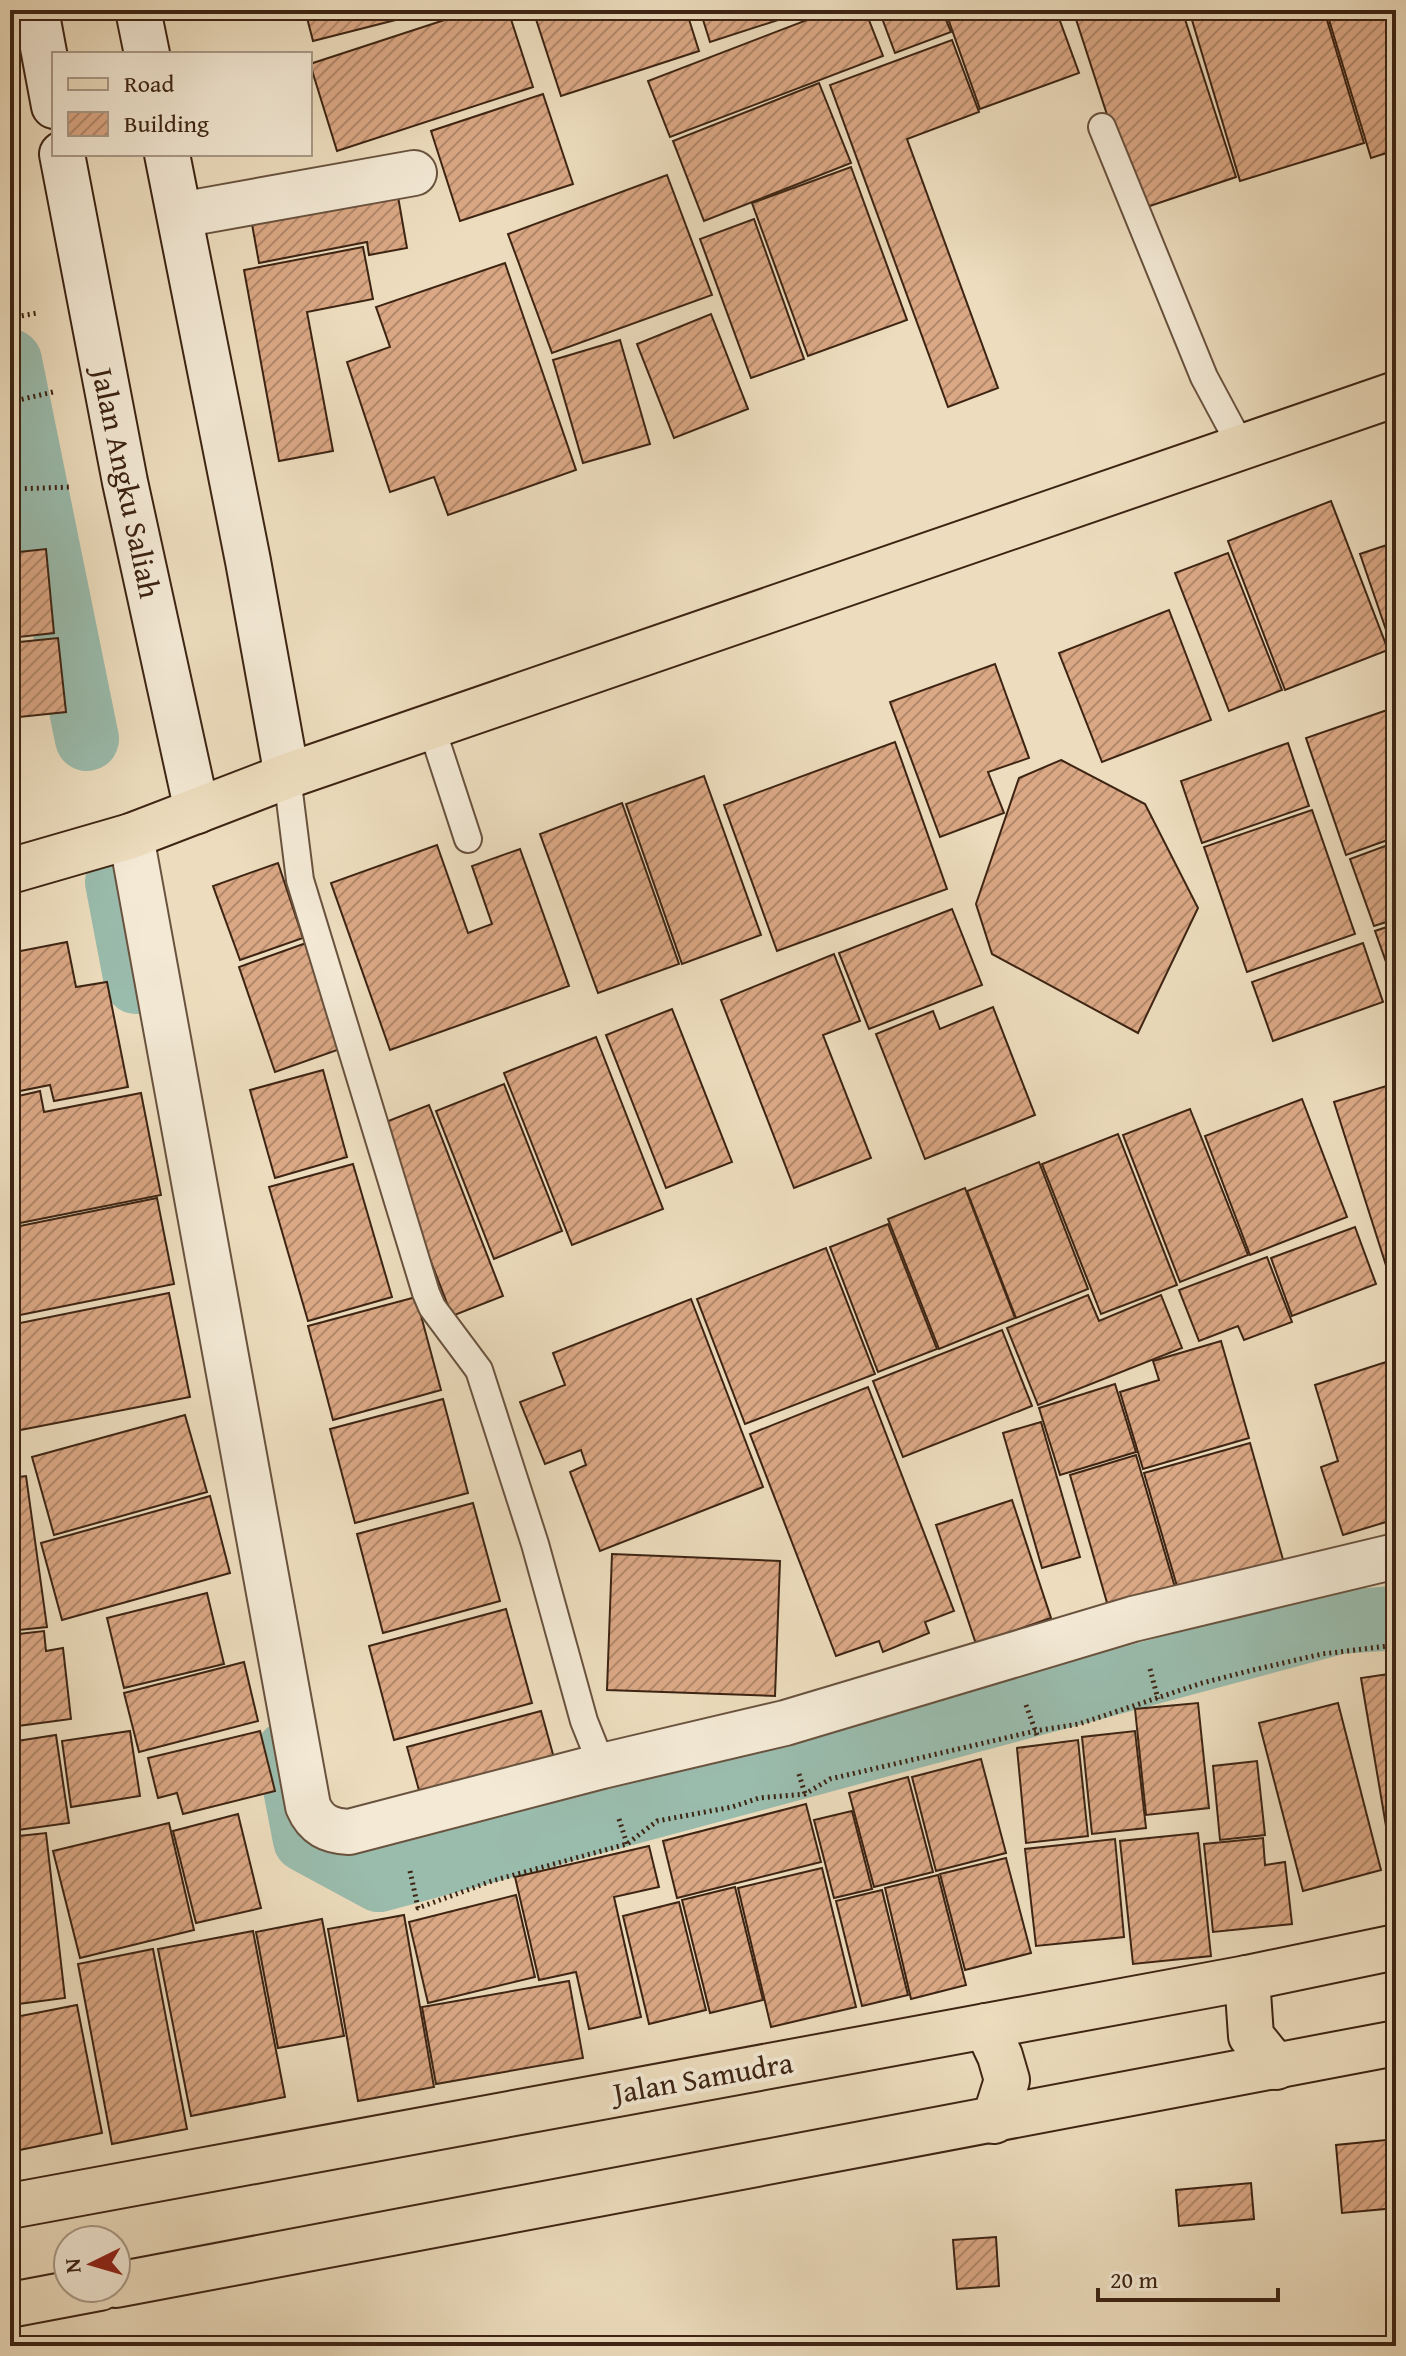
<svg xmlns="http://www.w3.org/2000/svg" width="1406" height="2356" font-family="'Gentium Book Plus',serif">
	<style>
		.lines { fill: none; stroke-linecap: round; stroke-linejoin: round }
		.canal { stroke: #9abcad; stroke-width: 64 }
		.building { fill: url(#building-hatch); stroke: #3d2413; stroke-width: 2 }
		.lane-casing { stroke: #69523e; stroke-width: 30 }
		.street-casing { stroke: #69523e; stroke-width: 48 }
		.secondary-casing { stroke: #3d2413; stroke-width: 48 }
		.primary-casing { stroke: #3d2413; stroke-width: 48 }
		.path { stroke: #3d2413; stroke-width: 5; stroke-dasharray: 2 4; stroke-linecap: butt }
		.lane { stroke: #f3e9d5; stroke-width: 26 }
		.street { stroke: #f3e9d5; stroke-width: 44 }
		.secondary { stroke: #f3e9d5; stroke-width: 44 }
		.primary { stroke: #edddbe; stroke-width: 44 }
		.labels { text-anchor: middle; stroke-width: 8; stroke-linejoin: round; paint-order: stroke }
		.street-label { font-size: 30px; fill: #3d2413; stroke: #f3e9d5 }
	</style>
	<defs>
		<pattern id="building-hatch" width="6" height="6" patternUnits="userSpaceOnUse" patternTransform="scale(2)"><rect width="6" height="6" fill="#dba885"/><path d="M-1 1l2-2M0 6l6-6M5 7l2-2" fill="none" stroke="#b3896c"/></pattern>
	</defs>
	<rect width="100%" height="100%" fill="#edddbe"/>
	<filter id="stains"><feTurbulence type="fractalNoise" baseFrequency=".0025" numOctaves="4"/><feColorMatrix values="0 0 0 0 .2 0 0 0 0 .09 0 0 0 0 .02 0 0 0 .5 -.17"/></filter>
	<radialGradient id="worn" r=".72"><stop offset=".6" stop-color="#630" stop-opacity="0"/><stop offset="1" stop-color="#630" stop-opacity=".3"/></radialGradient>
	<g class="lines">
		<g class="canal">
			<path d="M10 361 87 739"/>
			<path d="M117 882 136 982"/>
			<path d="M288 1752 305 1840 379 1880 1339 1622 1396 1618"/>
		</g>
	</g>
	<g class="building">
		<path d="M305 10H435L313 41Z"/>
		<path d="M475 10H508L533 87 337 151 310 64Z"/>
		<path d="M533 10H686L699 51 561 96Z"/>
		<path d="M700 10H809L710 42Z"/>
		<path d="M833 10H865L883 56 670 137 648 81Z"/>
		<path d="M879 10H942L951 32 895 53Z"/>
		<path d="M945 10H1056L1079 73 980 109Z"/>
		<path d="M1073 10H1182L1236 177 1138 210Z"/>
		<path d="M1189 10H1324L1364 143 1240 181Z"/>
		<path d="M1326 10H1396V150L1371 158Z"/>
		<path d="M952 40 979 112 907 139 998 388 948 407 830 85Z"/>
		<path d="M819 83 851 163 704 221 673 141Z"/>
		<path d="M543 94 573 184 460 221 431 131Z"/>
		<path d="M851 167 907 320 808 356 752 203Z"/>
		<path d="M667 175 712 295 552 353 508 234Z"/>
		<path d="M396 185 407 248 369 255 367 242 259 263 250 213Z"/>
		<path d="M754 219 804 359 751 378 700 239Z"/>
		<path d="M363 247 373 299 307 312 333 451 279 461 244 270Z"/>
		<path d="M505 263 576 470 448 515 434 477 390 492 347 362 390 347 376 307Z"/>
		<path d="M711 314 748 409 674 438 637 344Z"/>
		<path d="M620 340 650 444 583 463 553 360Z"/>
		<path d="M1331 501 1388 650 1285 690 1228 541Z"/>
		<path d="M1396 542V659L1360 554Z"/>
		<path d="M46 549 54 633 10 638V553Z"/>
		<path d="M1228 553 1282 690 1229 711 1175 573Z"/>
		<path d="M1169 610 1211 720 1102 762 1059 653Z"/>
		<path d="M58 638 66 712 10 718V643Z"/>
		<path d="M995 664 1029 758 988 772 1004 813 940 837 890 702Z"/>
		<path d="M1396 707V837L1346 855 1306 738Z"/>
		<path d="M895 742 947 889 777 951 724 805Z"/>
		<path d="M1288 743 1309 806 1202 843 1181 781Z"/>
		<path d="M1061 760 1145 804 1198 908 1138 1033 992 954 976 904 1019 778Z"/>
		<path d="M704 776 761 935 682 964 626 804Z"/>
		<path d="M622 803 679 964 598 993 540 834Z"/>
		<path d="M1312 810 1355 934 1247 972 1204 847Z"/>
		<path d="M1396 842V919L1374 926 1350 859Z"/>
		<path d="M437 845 468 933 492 924 472 866 520 849 569 986 390 1050 331 883Z"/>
		<path d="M278 863 303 938 240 960 213 886Z"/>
		<path d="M952 909 982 985 869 1029 839 953Z"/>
		<path d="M1396 924V990L1375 931Z"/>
		<path d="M67 942 76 987 107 982 128 1087 54 1101 50 1085 10 1093V953Z"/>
		<path d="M306 943 343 1048 275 1072 239 967Z"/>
		<path d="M1363 943 1383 1002 1273 1041 1252 982Z"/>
		<path d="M834 954 860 1021 823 1035 871 1158 794 1188 721 1000Z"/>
		<path d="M993 1007 1035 1115 925 1159 876 1034 933 1011 940 1029Z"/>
		<path d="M672 1009 732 1162 666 1188 606 1035Z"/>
		<path d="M596 1037 663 1209 572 1245 504 1073Z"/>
		<path d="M323 1070 347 1157 275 1178 250 1090Z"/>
		<path d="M1396 1083V1276L1390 1278 1334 1102Z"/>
		<path d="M504 1084 562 1231 494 1259 436 1111Z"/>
		<path d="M40 1091 44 1112 141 1093 161 1195 10 1225V1098Z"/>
		<path d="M1302 1099 1347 1217 1250 1255 1205 1136Z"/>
		<path d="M429 1105 503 1296 452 1316 378 1125Z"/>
		<path d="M1190 1109 1248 1255 1180 1282 1123 1135Z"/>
		<path d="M1118 1134 1177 1285 1101 1314 1042 1164Z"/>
		<path d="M1039 1162 1088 1289 1016 1318 967 1191Z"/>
		<path d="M353 1164 392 1297 308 1321 269 1187Z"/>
		<path d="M965 1188 1015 1318 939 1349 888 1219Z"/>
		<path d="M157 1198 174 1284 10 1317V1228Z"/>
		<path d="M888 1224 937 1349 878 1372 830 1247Z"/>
		<path d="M1355 1227 1376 1284 1292 1316 1271 1258Z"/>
		<path d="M826 1248 875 1374 745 1424 697 1299Z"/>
		<path d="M1267 1257 1292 1322 1244 1340 1238 1326 1199 1341 1179 1290Z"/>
		<path d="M169 1293 190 1397 10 1432V1325Z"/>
		<path d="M1088 1295 1099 1321 1161 1295 1182 1348 1038 1405 1007 1328Z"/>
		<path d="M416 1297 441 1390 333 1420 308 1326Z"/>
		<path d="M691 1299 763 1487 600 1551 570 1472 586 1465 581 1450 545 1464 520 1402 565 1385 553 1353Z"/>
		<path d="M1002 1330 1032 1406 903 1457 873 1381Z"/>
		<path d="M1221 1341 1249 1438 1143 1469 1120 1392 1159 1380 1153 1361Z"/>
		<path d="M1386 1362 1396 1395V1519L1343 1535 1321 1467 1338 1461 1315 1385Z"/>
		<path d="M1115 1384 1136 1452 1060 1475 1039 1408Z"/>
		<path d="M868 1387 954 1611 925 1622 929 1633 883 1652 879 1641 836 1656 750 1434Z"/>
		<path d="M443 1399 468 1493 355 1523 330 1429Z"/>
		<path d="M185 1415 207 1492 54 1535 32 1457Z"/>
		<path d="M1041 1422 1080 1557 1042 1568 1003 1433Z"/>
		<path d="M1250 1443 1284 1563 1179 1593 1144 1473Z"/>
		<path d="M1136 1455 1177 1594 1110 1613 1070 1475Z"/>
		<path d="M26 1476 47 1627 10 1631V1478Z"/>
		<path d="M210 1496 230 1573 62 1620 41 1543Z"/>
		<path d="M1012 1500 1051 1618 976 1644 936 1525Z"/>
		<path d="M473 1503 500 1601 383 1633 357 1534Z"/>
		<path d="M612 1554 780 1561 775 1696 607 1690Z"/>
		<path d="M207 1593 224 1664 124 1688 107 1618Z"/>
		<path d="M506 1609 532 1703 394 1740 369 1646Z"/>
		<path d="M44 1631 46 1651 63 1648 71 1719 10 1727V1635Z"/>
		<path d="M244 1662 258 1721 139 1752 124 1693Z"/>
		<path d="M1396 1673V1825L1386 1826 1361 1678Z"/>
		<path d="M1198 1703 1209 1808 1146 1815 1135 1709Z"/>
		<path d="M1338 1703 1381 1870 1303 1891 1259 1723Z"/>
		<path d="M541 1711 554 1758 420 1794 407 1747Z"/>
		<path d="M130 1731 140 1796 71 1807 62 1741Z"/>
		<path d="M260 1731 275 1791 183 1814 177 1793 158 1798 148 1758Z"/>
		<path d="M1135 1731 1146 1828 1092 1834 1082 1737Z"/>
		<path d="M56 1735 69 1823 10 1831V1742Z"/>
		<path d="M1078 1740 1088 1836 1026 1843 1017 1748Z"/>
		<path d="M981 1759 1006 1853 936 1871 912 1777Z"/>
		<path d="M1257 1761 1265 1835 1220 1840 1213 1766Z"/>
		<path d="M908 1777 933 1872 874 1887 849 1793Z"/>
		<path d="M806 1804 821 1862 677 1898 663 1841Z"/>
		<path d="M852 1811 872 1889 834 1898 814 1820Z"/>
		<path d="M238 1814 261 1908 196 1923 173 1831Z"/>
		<path d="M169 1823 194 1930 80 1958 53 1851Z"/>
		<path d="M46 1833 65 1998 10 2005V1837Z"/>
		<path d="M1198 1833 1211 1956 1133 1964 1120 1841Z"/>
		<path d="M1263 1838 1265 1865 1285 1862 1292 1924 1213 1932 1204 1844Z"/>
		<path d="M1115 1839 1124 1937 1036 1946 1025 1849Z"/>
		<path d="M649 1846 659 1887 614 1897 641 2017 589 2029 576 1972 539 1980 515 1877Z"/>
		<path d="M1006 1858 1031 1953 965 1970 940 1874Z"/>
		<path d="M822 1868 856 2007 771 2027 738 1888Z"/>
		<path d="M938 1875 966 1985 911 1999 885 1888Z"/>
		<path d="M735 1887 763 2000 710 2013 682 1900Z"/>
		<path d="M882 1890 908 1995 862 2006 836 1901Z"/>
		<path d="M516 1895 535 1977 428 2003 409 1922Z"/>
		<path d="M679 1902 706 2010 649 2024 623 1916Z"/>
		<path d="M404 1915 434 2087 358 2101 328 1929Z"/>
		<path d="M322 1919 344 2036 278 2048 256 1932Z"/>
		<path d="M253 1931 285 2097 191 2116 158 1949Z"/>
		<path d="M153 1949 187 2129 112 2144 78 1964Z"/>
		<path d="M569 1981 583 2058 436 2084 422 2007Z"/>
		<path d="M77 2005 102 2133 10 2152V2018Z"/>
		<path d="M1396 2139V2208L1342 2213 1336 2145Z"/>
		<path d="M1251 2183 1254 2219 1179 2226 1176 2190Z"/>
		<path d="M996 2237 999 2286 957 2289 953 2240Z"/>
	</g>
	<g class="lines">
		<defs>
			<g id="lane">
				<path d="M1102 127 1204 377 1241 446"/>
				<path d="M431 726 468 839"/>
				<path d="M287 776 300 880 426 1293 432 1307 479 1370 535 1544 584 1721 602 1766"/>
			</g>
			<g id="street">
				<path d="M180 215 414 173"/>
				<path d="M131 836 308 1806C316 1825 329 1831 349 1832L602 1766 785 1723 1133 1619 1396 1556"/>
			</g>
			<g id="secondary">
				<path d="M36 10 54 106"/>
				<path d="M138 10 147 54"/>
				<path d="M62 154 125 482 197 811"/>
				<path d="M167 154 248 561 287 776"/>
			</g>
			<g id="primary">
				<path d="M10 871 131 836 287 776 1396 394"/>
				<path d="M1247 1978 1251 2036 1276 2067"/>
				<path d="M986 2026 1000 2056 1007 2080 994 2121"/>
				<path d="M10 2206 1247 1978 1396 1947"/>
				<path d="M116 2285 1396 2043"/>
				<path d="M10 2305 100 2288"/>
			</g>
		</defs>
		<use href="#lane" class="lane-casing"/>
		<use href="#street" class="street-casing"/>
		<use href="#secondary" class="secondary-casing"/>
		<use href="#primary" class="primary-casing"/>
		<g class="path">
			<path d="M10 318 37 313"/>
			<path d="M10 402 53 392"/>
			<path d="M10 459 13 489 72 487"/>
			<path d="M1150 1669 1158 1699"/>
			<path d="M1026 1705 1038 1738"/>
			<path d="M799 1774 805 1794"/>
			<path d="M619 1819 627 1844"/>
			<path d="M410 1871 418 1908 492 1881 627 1844 657 1821 732 1807 759 1798 805 1794 830 1779 1035 1731 1079 1724 1202 1683 1253 1670 1322 1654 1396 1645"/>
		</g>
		<use href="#lane" class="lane"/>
		<use href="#street" class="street"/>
		<use href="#secondary" class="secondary"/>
		<use href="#primary" class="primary"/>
	</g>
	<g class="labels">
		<g class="street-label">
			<text transform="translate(126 483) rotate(78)" y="10">Jalan Angku Saliah</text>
			<text transform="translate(703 2078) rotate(-10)" y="10">Jalan Samudra</text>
		</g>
	</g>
	<rect width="1406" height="2356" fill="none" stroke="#edddbe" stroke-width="40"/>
	<rect x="12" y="12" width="1382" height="2332" fill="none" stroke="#3d2413" stroke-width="4"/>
	<rect x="20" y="20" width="1366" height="2316" fill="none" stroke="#3d2413" stroke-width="2"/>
	<rect x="52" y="52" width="260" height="104" fill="#f3e9d5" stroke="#aa9a87" stroke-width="2"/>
	<rect x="68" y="78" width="40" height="12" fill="#edddbe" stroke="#aa9a87" stroke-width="2"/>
	<text x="124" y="92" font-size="24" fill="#3d2413">Road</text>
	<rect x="68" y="112" width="40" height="24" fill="url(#building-hatch)" stroke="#aa9a87" stroke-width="2"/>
	<text x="124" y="132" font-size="24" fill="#3d2413">Building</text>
	<g transform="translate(92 2264) rotate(265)"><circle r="38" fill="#f3e9d5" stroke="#aa9a87" stroke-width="2"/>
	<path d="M0-6L14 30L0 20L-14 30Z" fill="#8f2418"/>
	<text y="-12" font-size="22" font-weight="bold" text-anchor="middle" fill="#3d2413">N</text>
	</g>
	<path d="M1098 2288v12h180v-12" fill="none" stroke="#3d2413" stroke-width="4"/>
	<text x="1110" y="2288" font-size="24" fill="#3d2413" stroke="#f3e9d5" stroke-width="6" paint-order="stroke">20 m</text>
	<rect width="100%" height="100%" filter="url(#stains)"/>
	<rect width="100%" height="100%" fill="url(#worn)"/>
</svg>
